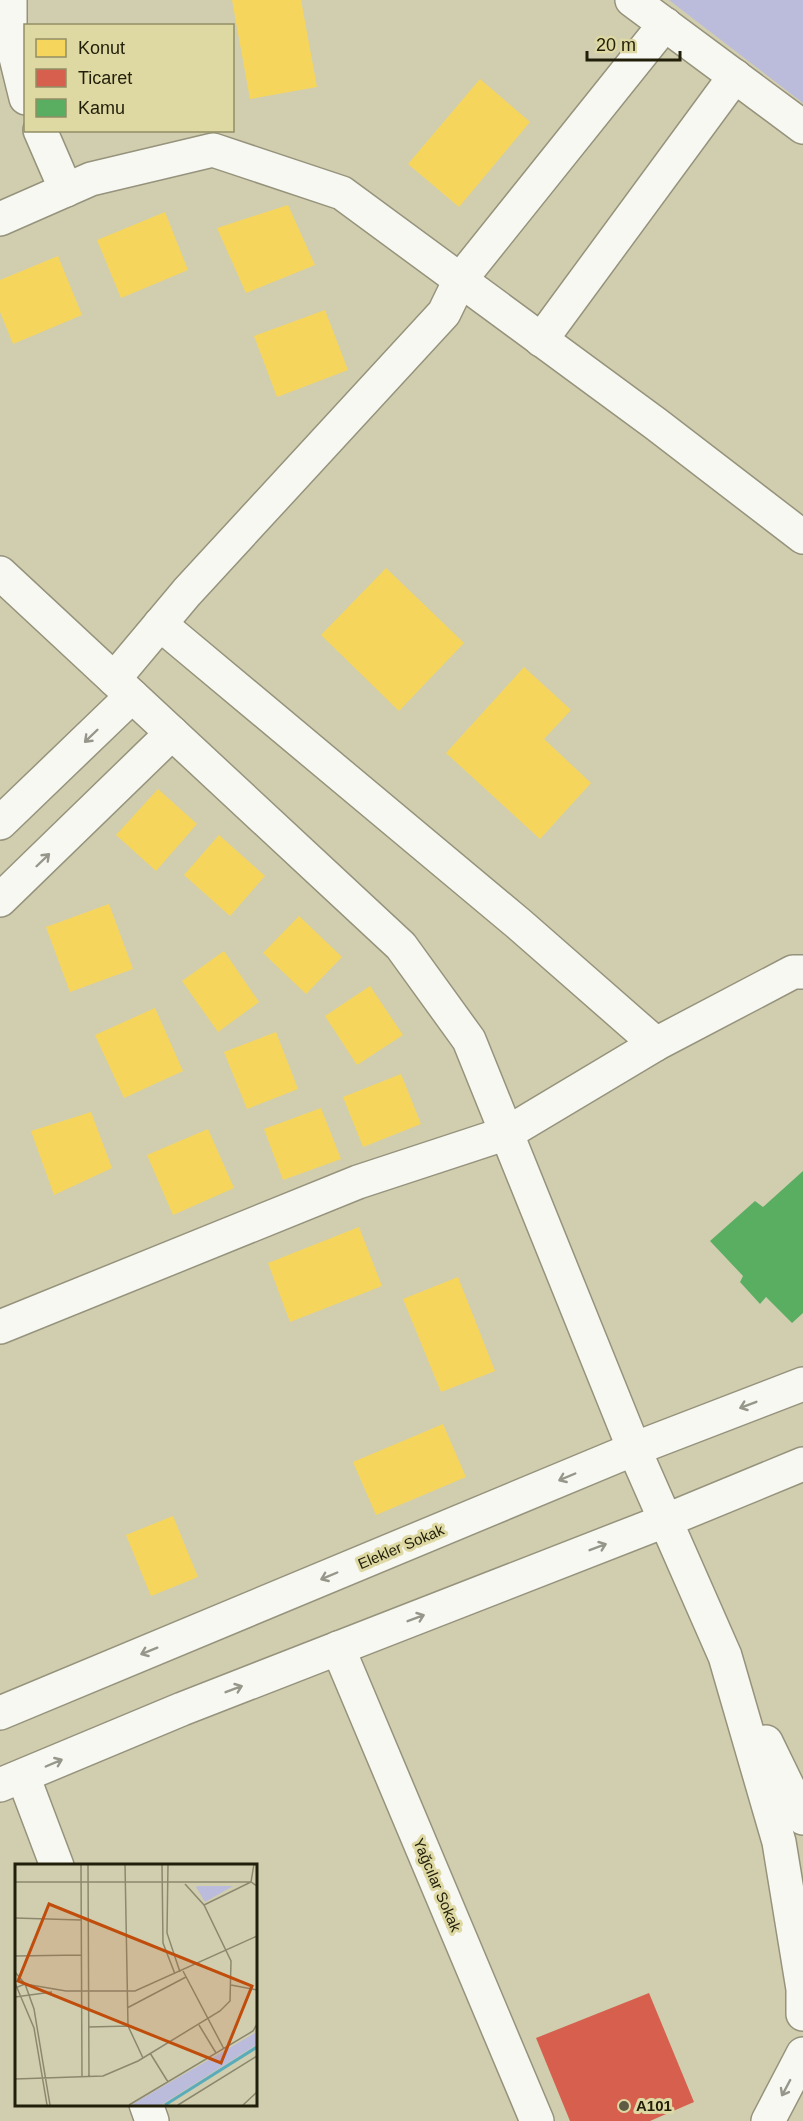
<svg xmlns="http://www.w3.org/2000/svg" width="803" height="2121" font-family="Arial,sans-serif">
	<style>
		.green { fill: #bbbbdb }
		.homes { fill: #f6d55c }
		.shops { fill: #d6604d }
		.public { fill: #5aae61 }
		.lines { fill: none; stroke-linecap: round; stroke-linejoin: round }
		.minor-casing { stroke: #96937c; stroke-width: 36 }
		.minor { stroke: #f8f8f3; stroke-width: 33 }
		.oneway { stroke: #97968a }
		.poi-dot { fill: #5f5c43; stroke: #ded8a3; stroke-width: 2 }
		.labels { text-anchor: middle; stroke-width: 6; stroke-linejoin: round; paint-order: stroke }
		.street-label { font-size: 15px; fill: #211e09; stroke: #ded8a3 }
		.poi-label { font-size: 15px; font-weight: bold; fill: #211e09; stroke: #ded8a3; text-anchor: start }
		.inset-river { fill: none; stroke: #5bacbb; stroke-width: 3 }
		.inset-road { fill: none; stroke: #8b886d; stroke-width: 1.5 }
		.view { fill: #c04d0b; fill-opacity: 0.15; stroke: #c04d0b; stroke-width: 3 }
		.inset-edge { fill: none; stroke: #211e09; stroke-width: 3 }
	</style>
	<rect width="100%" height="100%" fill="#d1ceb0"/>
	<path class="green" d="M669 0H803V103Z"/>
	<g class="homes">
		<path d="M232 0H301L317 87 250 99Z"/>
		<path d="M480 79 530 122 459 207 408 164Z"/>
		<path d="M288 205 315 265 246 293 217 228Z"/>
		<path d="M165 212 188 270 121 298 97 240Z"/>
		<path d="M58 256 82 315 13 344 0 312V280Z"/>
		<path d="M325 310 348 370 277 397 254 336Z"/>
		<path d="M386 568 464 643 399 711 321 635Z"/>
		<path d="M524 667 571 710 544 739 591 783 540 839 446 753Z"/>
		<path d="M158 789 197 824 156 871 116 835Z"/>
		<path d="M219 835 265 876 230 916 184 875Z"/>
		<path d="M109 904 133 969 70 992 46 927Z"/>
		<path d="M299 916 342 957 306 994 263 953Z"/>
		<path d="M224 951 259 1002 218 1032 182 981Z"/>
		<path d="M370 986 403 1035 357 1065 325 1016Z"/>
		<path d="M155 1008 183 1071 124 1098 95 1035Z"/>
		<path d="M276 1032 298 1089 247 1109 224 1052Z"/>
		<path d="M401 1074 421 1124 363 1147 343 1097Z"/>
		<path d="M321 1108 341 1159 283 1180 264 1129Z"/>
		<path d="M91 1112 112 1168 54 1195 31 1131Z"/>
		<path d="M208 1129 234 1188 173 1215 147 1155Z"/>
		<path d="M359 1227 382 1286 290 1322 268 1263Z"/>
		<path d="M458 1277 495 1371 441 1392 403 1299Z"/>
		<path d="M443 1424 466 1477 376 1515 353 1462Z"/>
		<path d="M173 1516 198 1577 151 1596 126 1535Z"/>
	</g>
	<path class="shops" d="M649 1993 694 2102 650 2121H570L536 2038Z"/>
	<path class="public" d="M803 1171V1313L792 1323 766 1297 760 1304 740 1282 743 1276 710 1241 755 1201 763 1207Z"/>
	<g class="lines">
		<defs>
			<g id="minor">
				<path d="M10 0V33L26 98"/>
				<path d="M632 0 803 127"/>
				<path d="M40 130 66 190"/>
				<path d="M0 219 91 179 213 150 342 193 656 424 803 537"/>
				<path d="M541 340 735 76"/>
				<path d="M0 573 401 946 469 1040 634 1449 725 1656 779 1842 803 1989V2014"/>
				<path d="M160 624 519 924 656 1044"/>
				<path d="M114 679 187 592 444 313 460 280 665 24"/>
				<path d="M0 823 132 696"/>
				<path d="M0 900 172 733"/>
				<path d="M0 1327 358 1182 507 1133 656 1044 793 972H803"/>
				<path d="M338 1648 537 2121"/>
				<path d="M0 1713 634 1449 803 1384"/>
				<path d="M766 1742 803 1818"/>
				<path d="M23 1776 57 1866"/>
				<path d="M0 1785 182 1709 667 1520 803 1464"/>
				<path d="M146 2104 152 2121"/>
				<path d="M768 2121 803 2054"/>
			</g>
		</defs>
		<use href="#minor" class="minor-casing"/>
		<use href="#minor" class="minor"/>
	</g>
	<defs><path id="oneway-shaft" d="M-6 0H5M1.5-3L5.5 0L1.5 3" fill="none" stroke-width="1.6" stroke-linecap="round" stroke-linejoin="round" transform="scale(1.5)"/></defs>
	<g class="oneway">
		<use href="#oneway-shaft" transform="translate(91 736) rotate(136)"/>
		<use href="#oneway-shaft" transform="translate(43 860) rotate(-44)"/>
		<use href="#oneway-shaft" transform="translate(748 1405) rotate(159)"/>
		<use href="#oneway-shaft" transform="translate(567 1477) rotate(157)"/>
		<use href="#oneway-shaft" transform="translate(598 1547) rotate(-21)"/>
		<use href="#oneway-shaft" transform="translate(329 1576) rotate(157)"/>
		<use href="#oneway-shaft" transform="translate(416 1618) rotate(-21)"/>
		<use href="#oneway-shaft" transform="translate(149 1651) rotate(158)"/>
		<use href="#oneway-shaft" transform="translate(234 1689) rotate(-21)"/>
		<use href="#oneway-shaft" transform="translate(54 1763) rotate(-23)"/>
		<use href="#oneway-shaft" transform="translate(786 2088) rotate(118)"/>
	</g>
	<circle class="poi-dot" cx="624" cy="2106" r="6"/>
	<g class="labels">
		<g class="street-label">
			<text transform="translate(401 1547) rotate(-23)" y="5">Elekler Sokak</text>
			<text transform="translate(437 1885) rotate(67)" y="5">Yağcılar Sokak</text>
		</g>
		<g class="poi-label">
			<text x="636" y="2111">A101</text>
		</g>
	</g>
	<g transform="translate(15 1864)">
		<rect width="242" height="242" fill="#d1ceb0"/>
		<path d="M218 22 190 38 181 23 183 22ZM240 169 241 181 146 241H116Z" fill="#bbbbdb"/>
		<path class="inset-river" d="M150 241 242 183"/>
		<path class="inset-road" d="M66 0 67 214M73 0 74 214M110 0 113 162M147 0 148 79 160 110M153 0 152 69 165 108M0 18H236L242 22M189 41 236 18 239 0M0 54 66 56M0 92 66 91M168 107 209 185M0 108 10 120 19 145 35 241M0 119 19 164 32 241M216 121 242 126M0 124 10 120 51 127H120L242 72M0 133 37 128M112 144 171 113M184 161 201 189M74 163 113 162 128 194M135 189 153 218M0 215 88 212 123 197 205 147 215 137 216 97 189 41 170 20M114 241 238 167 242 160M163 241 242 192M228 241 242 228"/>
		<path class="view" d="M34 40 237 122 206 199 3 117Z"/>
		<rect width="242" height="242" class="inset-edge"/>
	</g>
	<rect x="24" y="24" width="210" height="108" fill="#ded8a3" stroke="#928e65" stroke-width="1.5"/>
	<rect x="36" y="39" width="30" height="18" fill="#f6d55c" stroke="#928e65" stroke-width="1.5"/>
	<text x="78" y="54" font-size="18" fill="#211e09">Konut</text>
	<rect x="36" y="69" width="30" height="18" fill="#d6604d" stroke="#928e65" stroke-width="1.5"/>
	<text x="78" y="84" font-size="18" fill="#211e09">Ticaret</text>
	<rect x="36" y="99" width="30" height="18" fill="#5aae61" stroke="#928e65" stroke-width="1.5"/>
	<text x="78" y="114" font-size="18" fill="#211e09">Kamu</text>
	<path d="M587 51v9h93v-9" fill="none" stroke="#211e09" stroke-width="3"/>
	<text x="596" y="51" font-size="18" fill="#211e09" stroke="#ded8a3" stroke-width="4.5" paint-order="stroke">20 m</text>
</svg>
